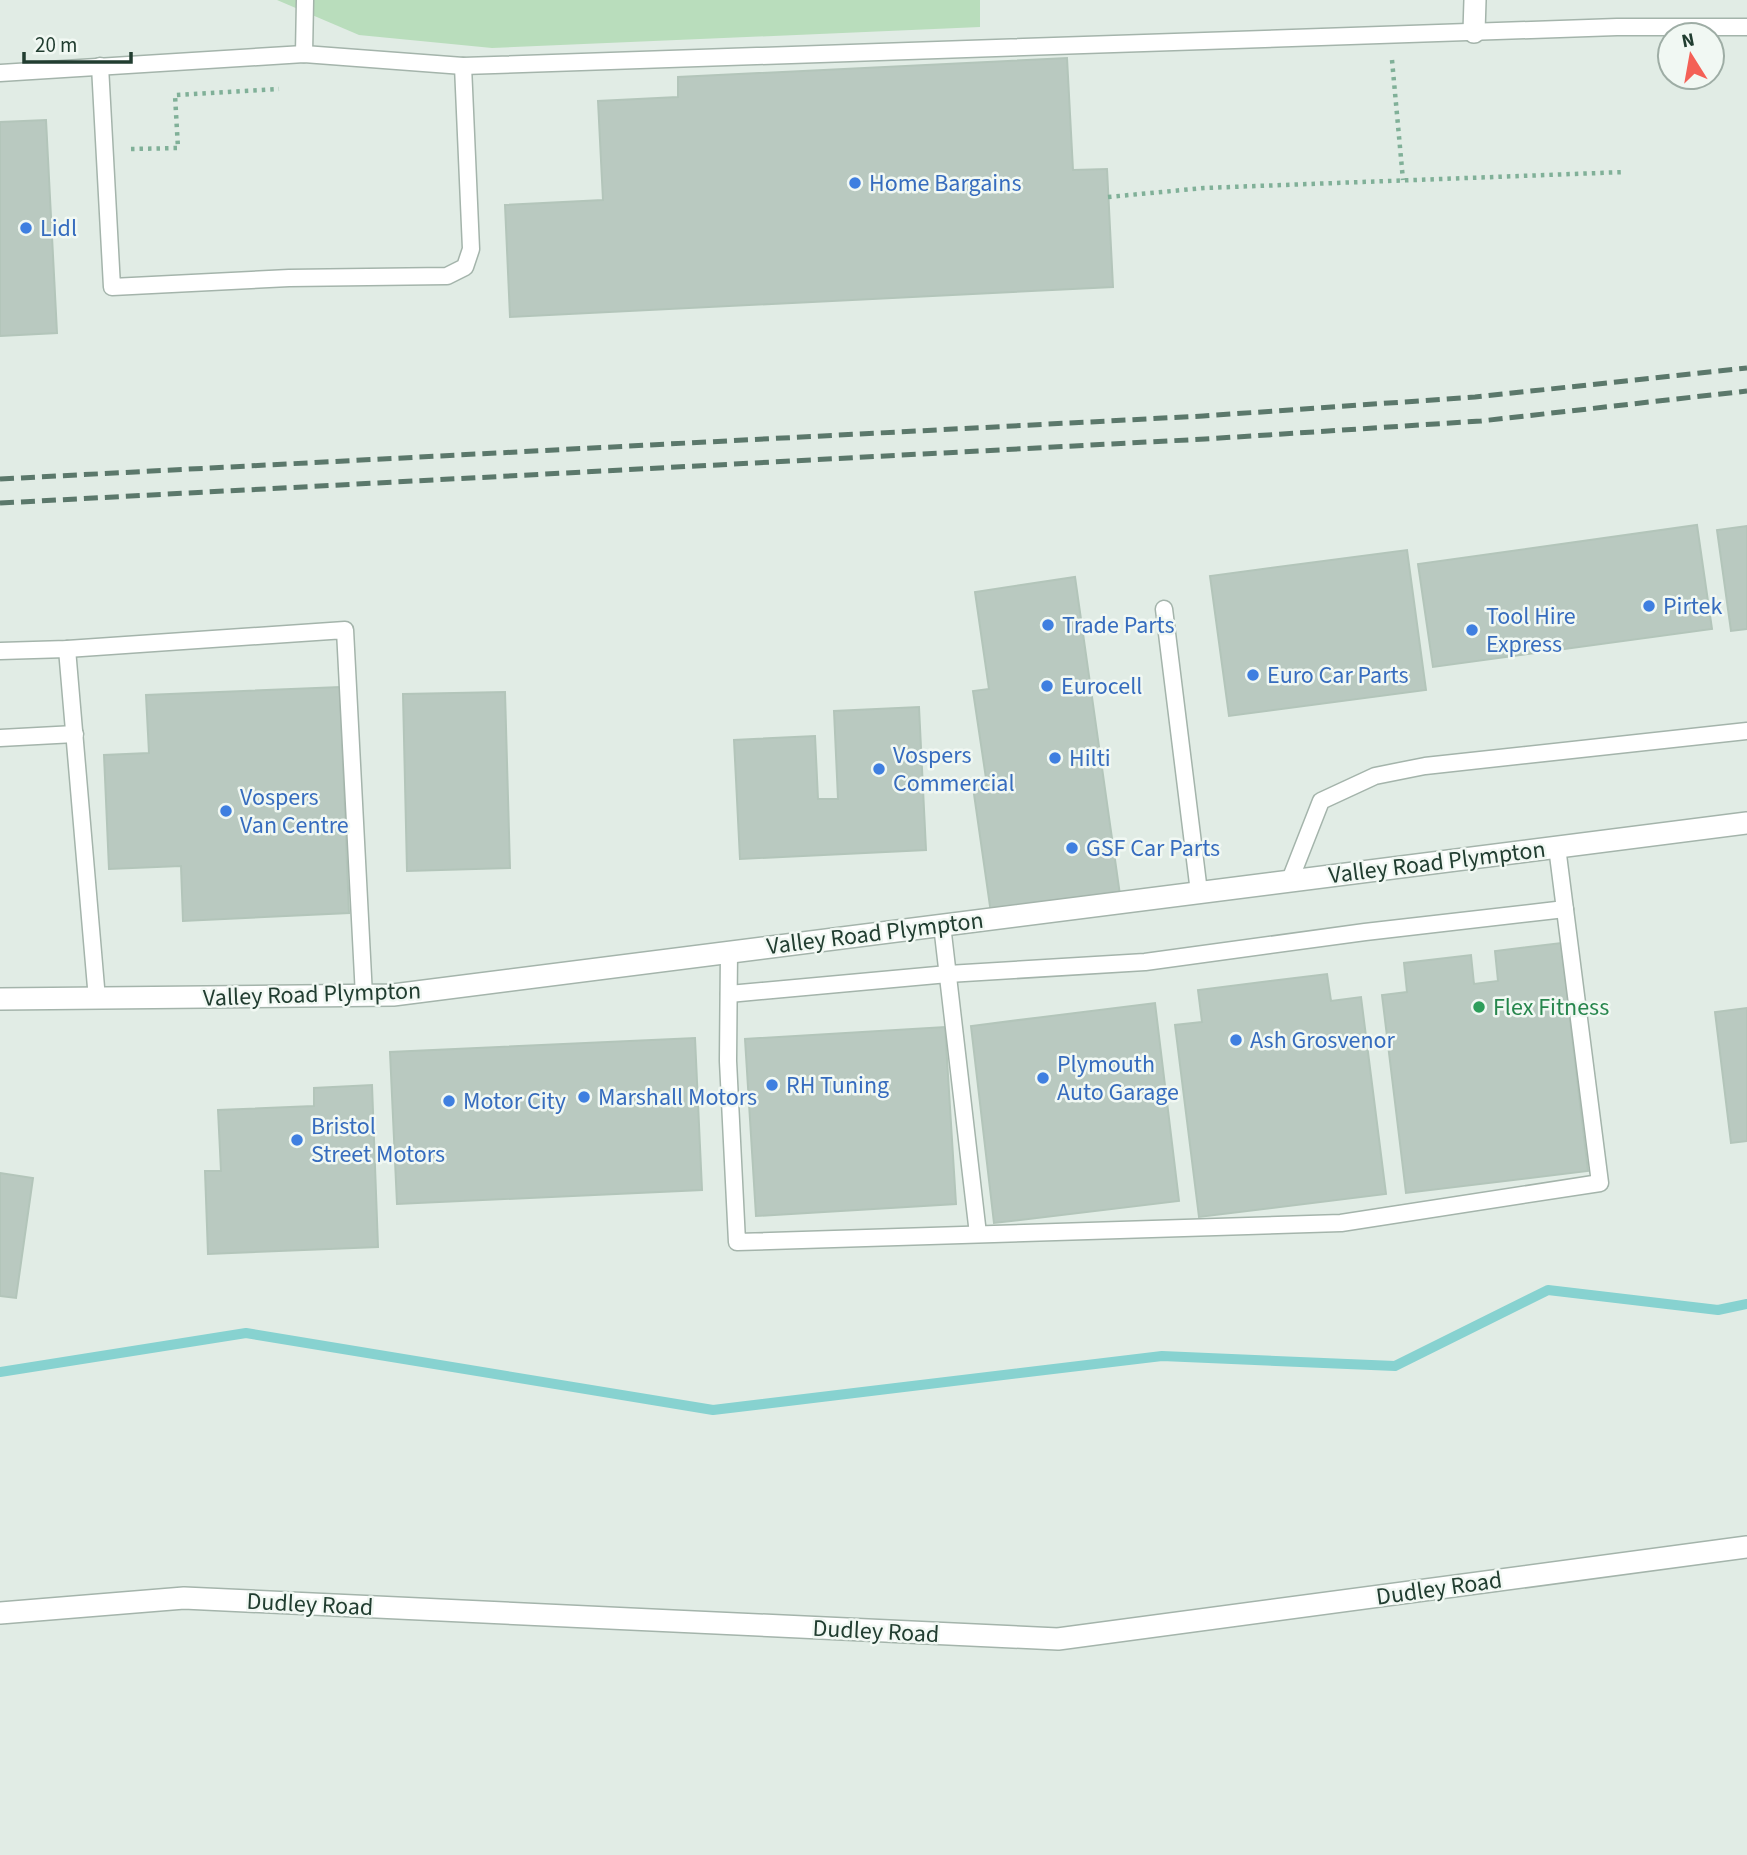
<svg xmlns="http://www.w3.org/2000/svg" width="1747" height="1855" font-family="'Source Sans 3',sans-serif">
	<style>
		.green { fill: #b9ddbc }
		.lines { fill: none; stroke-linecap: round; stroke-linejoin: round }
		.stream { stroke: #87d2d0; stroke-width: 10 }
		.building { fill: #b9c9c0; stroke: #b3c5ba; stroke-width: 2 }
		.service-casing { stroke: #a4b4ab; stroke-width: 19 }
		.minor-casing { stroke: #a4b4ab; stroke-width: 24 }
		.path { stroke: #80b098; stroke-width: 4.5; stroke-dasharray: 3.5 5; stroke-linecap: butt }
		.service { stroke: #fff; stroke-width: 16 }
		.minor { stroke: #fff; stroke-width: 21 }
		.rail { stroke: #5b786b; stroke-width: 5; stroke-dasharray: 14 7; stroke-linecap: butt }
		.shop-dot { fill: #3f7fe0; stroke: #f1f8f3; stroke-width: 2.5 }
		.leisure-dot { fill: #2e9e5b; stroke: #f1f8f3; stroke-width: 2.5 }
		.labels { text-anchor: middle; stroke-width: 5; stroke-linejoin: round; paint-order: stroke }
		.shop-label { font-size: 24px; fill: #366cbe; stroke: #f1f8f3; text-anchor: start }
		.street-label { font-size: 24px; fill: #213d30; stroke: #f1f8f3 }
		.leisure-label { font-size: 24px; fill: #27864d; stroke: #f1f8f3; text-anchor: start }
	</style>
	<rect width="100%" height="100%" fill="#e1ece5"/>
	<path class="green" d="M277 0H980V27L492 48 359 35Z"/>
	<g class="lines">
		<path class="stream" d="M0 1372 246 1333 713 1410 1162 1356 1395 1366 1548 1290 1718 1310 1747 1304"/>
	</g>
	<g class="building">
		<path d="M1067 58 1073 170 1107 169 1113 287 510 317 505 205 603 200 598 101 678 97V77Z"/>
		<path d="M46 120 57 333 0 336V122Z"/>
		<path d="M1697 525 1712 629 1433 667 1418 564Z"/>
		<path d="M1747 526V629L1731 631 1717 530Z"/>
		<path d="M1407 550 1426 690 1229 716 1210 576Z"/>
		<path d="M1075 577 1120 895 991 913 973 787 987 785 973 691 989 689 975 592Z"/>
		<path d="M340 687 349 913 183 921 181 866 109 869 104 755 149 753 146 695Z"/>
		<path d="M505 692 510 868 407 871 403 694Z"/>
		<path d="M919 707 926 850 740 859 734 740 815 736 818 799H838L834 711Z"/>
		<path d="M1561 943 1588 1171 1406 1193 1382 995 1407 992 1404 963 1471 955 1474 984 1498 981 1495 951Z"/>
		<path d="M1327 974 1331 1001 1361 997 1386 1194 1199 1217 1175 1025 1202 1022 1198 990Z"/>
		<path d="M1155 1003 1179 1201 994 1223 971 1026Z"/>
		<path d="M1747 1008V1141L1731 1143 1715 1012Z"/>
		<path d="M945 1027 956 1204 756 1216 745 1039Z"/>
		<path d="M695 1038 702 1190 397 1204 390 1052Z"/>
		<path d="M372 1085 378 1247 208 1254 205 1171H221L218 1110 314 1106V1088Z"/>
		<path d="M0 1173 33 1178 16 1298 0 1296Z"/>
	</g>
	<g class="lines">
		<defs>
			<g id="service">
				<path d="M304 54 305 0"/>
				<path d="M100 66 112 287 289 278 447 276 465 267 471 249 463 66"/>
				<path d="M0 73 304 54 463 66 1617 27H1747"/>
				<path d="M1164 609 1199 892"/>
				<path d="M67 649 97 999"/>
				<path d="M0 651 67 649 345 630 364 996"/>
				<path d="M0 738 75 734"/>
				<path d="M1290 880 1321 801 1375 776 1425 766 1747 731"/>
				<path d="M942 925 978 1234"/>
				<path d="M729 952 728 1061 737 1242 1341 1223 1600 1183 1557 847"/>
				<path d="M729 994 948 974 1145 962 1365 932 1565 909"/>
			</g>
			<g id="minor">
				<path d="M1474 32 1475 0"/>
				<path d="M0 999 393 995 1747 823"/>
				<path d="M0 1613 184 1598 1058 1639 1747 1547"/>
			</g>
		</defs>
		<use href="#service" class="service-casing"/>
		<use href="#minor" class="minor-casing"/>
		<g class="path">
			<path d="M1392 60 1403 180"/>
			<path d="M131 149 178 148 175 95 279 89"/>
			<path d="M1108 197 1204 188 1625 172"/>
		</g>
		<use href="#service" class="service"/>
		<use href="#minor" class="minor"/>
		<g class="rail">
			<path d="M0 479 1203 416 1475 397 1747 368"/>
			<path d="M0 503 1205 439 1481 421 1747 391"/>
		</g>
	</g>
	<g class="shop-dot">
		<circle cx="855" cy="183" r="7"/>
		<circle cx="26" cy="228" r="7"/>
		<circle cx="1649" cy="606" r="7"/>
		<circle cx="1048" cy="625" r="7"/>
		<circle cx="1472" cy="630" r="7"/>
		<circle cx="1253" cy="675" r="7"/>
		<circle cx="1047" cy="686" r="7"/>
		<circle cx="1055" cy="758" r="7"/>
		<circle cx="879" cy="769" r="7"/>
		<circle cx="226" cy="811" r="7"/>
		<circle cx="1072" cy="848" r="7"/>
		<circle cx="1236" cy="1040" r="7"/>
		<circle cx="1043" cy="1078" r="7"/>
		<circle cx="772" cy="1085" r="7"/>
		<circle cx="584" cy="1097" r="7"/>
		<circle cx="449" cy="1101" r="7"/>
		<circle cx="297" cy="1140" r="7"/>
	</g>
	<circle class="leisure-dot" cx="1479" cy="1007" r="7"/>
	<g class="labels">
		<g class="shop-label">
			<text x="869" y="191">Home Bargains</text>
			<text x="40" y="236">Lidl</text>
			<text x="1663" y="614">Pirtek</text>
			<text x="1486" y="624">Tool Hire<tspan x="1486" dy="28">Express</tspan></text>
			<text x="1062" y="633">Trade Parts</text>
			<text x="1267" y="683">Euro Car Parts</text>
			<text x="1061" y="694">Eurocell</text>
			<text x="893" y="763">Vospers<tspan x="893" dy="28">Commercial</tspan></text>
			<text x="1069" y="766">Hilti</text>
			<text x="240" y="805">Vospers<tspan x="240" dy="28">Van Centre</tspan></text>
			<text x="1086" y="856">GSF Car Parts</text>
			<text x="1250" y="1048">Ash Grosvenor</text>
			<text x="1057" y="1072">Plymouth<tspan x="1057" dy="28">Auto Garage</tspan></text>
			<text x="786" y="1093">RH Tuning</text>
			<text x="598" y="1105">Marshall Motors</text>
			<text x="463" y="1109">Motor City</text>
			<text x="311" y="1134">Bristol<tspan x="311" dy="28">Street Motors</tspan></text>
		</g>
		<g class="street-label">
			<text transform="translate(1437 862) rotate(-7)" y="8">Valley Road Plympton</text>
			<text transform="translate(875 933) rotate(-7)" y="8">Valley Road Plympton</text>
			<text transform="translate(312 994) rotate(-2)" y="8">Valley Road Plympton</text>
			<text transform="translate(1439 1588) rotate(-8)" y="8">Dudley Road</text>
			<text transform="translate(310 1604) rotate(3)" y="8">Dudley Road</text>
			<text transform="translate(876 1631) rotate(3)" y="8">Dudley Road</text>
		</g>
		<g class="leisure-label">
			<text x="1493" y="1015">Flex Fitness</text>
		</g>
	</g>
	<g transform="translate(1691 56) rotate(349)"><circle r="33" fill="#f1f8f3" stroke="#9eada5" stroke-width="2"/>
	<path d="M0-5L12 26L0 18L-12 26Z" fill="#f46056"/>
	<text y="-10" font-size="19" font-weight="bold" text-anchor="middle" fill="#213d30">N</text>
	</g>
	<path d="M24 52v10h107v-10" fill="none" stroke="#213d30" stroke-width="3.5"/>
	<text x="35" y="52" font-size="21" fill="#213d30" stroke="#f1f8f3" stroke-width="5" paint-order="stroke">20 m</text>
</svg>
